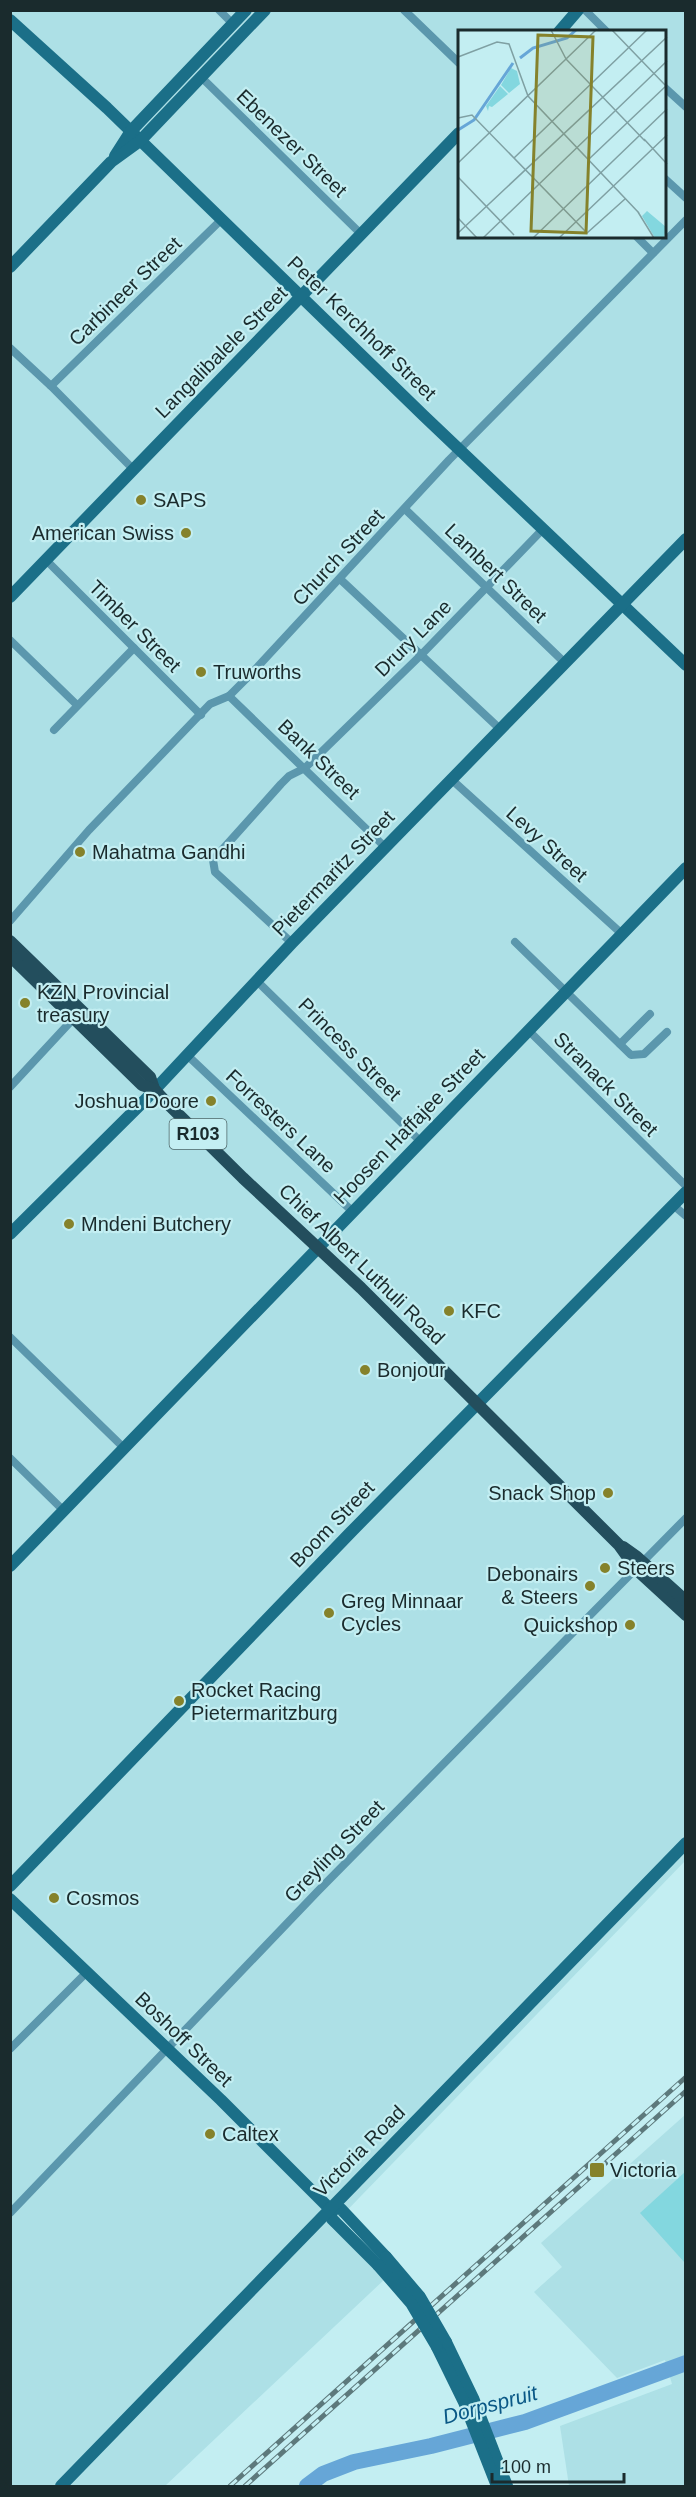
<svg xmlns="http://www.w3.org/2000/svg" width="696" height="2497" font-family="Arial,sans-serif">
	<style>
		.built { fill: #ade0e6; fill-rule: evenodd }
		.green { fill: #83d7df }
		.lines { fill: none; stroke-linecap: round; stroke-linejoin: round }
		.river { stroke: #66a6d7; stroke-width: 16 }
		.street { stroke: #5b97ad; stroke-width: 8 }
		.secondary { stroke: #1b6f88; stroke-width: 12 }
		.primary { stroke: #234e5d; stroke-width: 12 }
		.rail-casing { stroke: #5d797c; stroke-width: 5 }
		.rail { stroke: #c3eef2; stroke-width: 3; stroke-dasharray: 9; stroke-linecap: butt }
		.secondary-bridge { stroke: #1b6f88; stroke-width: 12 }
		.poi-dot { fill: #85822b; stroke: #c3eef2; stroke-width: 2 }
		.labels { text-anchor: middle; stroke-width: 4.5; stroke-linejoin: round; paint-order: stroke }
		.shield { fill: #c3eef2; stroke: #4d6668; stroke-width: 1.5 }
		.shield-label { font-size: 18px; font-weight: bold; fill: #1a2b2d }
		.street-label { font-size: 20px; fill: #1a2b2d; stroke: #c3eef2 }
		.poi-label { font-size: 20px; fill: #1a2b2d; stroke: #c3eef2; text-anchor: start }
		.water-label { font-size: 21px; font-style: italic; fill: #0a5886; stroke: #c3eef2 }
		.inset-river { fill: none; stroke: #66a6d7; stroke-width: 3 }
		.inset-road { fill: none; stroke: #7fa0a3; stroke-width: 1.5 }
		.view { fill: #85822b; fill-opacity: 0.15; stroke: #85822b; stroke-width: 3 }
		.inset-edge { fill: none; stroke: #1a2b2d; stroke-width: 3 }
	</style>
	<rect width="100%" height="100%" fill="#c3eef2"/>
	<g class="built">
		<path d="M11 11H685V1861L331 2227 386 2278 165 2486H11ZM459 32H664V237H459Z"/>
		<path d="M685 2115V2486H569L560 2426 672 2384 665 2360 617 2378 534 2292 562 2267 541 2243Z"/>
	</g>
	<path class="green" d="M685 2172V2263L640 2213Z"/>
	<g class="lines">
		<path class="river" d="M307 2486 323 2474 354 2462 431 2446 525 2422 686 2363"/>
		<g class="street">
			<path d="M219 10 233 24"/>
			<path d="M404 10 459 63"/>
			<path d="M585 10 607 32"/>
			<path d="M200 76 361 234"/>
			<path d="M664 87 686 107"/>
			<path d="M664 178 686 198"/>
			<path d="M637 237 653 253"/>
			<path d="M10 348 51 386 133 469"/>
			<path d="M51 386 222 219"/>
			<path d="M405 509 564 662"/>
			<path d="M46 560 201 715"/>
			<path d="M340 579 500 729"/>
			<path d="M10 640 77 705"/>
			<path d="M229 696 386 848"/>
			<path d="M54 730 134 648"/>
			<path d="M451 779 622 934"/>
			<path d="M10 921 89 830 210 704 229 696 250 675 449 460 686 220"/>
			<path d="M515 942 631 1055 644 1054 667 1032"/>
			<path d="M292 943 215 872 213 860 281 784 289 776 305 768 422 654 543 529"/>
			<path d="M256 980 420 1141"/>
			<path d="M529 1031 686 1186"/>
			<path d="M620 1044 650 1014"/>
			<path d="M187 1055 353 1212"/>
			<path d="M10 1087 74 1018"/>
			<path d="M673 1205 686 1216"/>
			<path d="M10 1337 124 1448"/>
			<path d="M10 1458 64 1511"/>
			<path d="M10 2049 87 1972"/>
			<path d="M10 2213 318 1891 686 1518"/>
		</g>
		<g class="secondary">
			<path d="M10 20 107 108 424 416 686 665"/>
			<path d="M559 32 578 10"/>
			<path d="M115 156 131 131 246 10"/>
			<path d="M10 267 111 162 140 141 265 10"/>
			<path d="M10 597 459 133"/>
			<path d="M10 1234 146 1099 292 943 686 539"/>
			<path d="M10 1566 686 868"/>
			<path d="M10 1886 351 1532 686 1192"/>
			<path d="M10 1899 221 2100 329 2208 332 2219 378 2265"/>
			<path d="M329 2208 341 2209 386 2257"/>
			<path d="M446 2342 473 2398 507 2486"/>
			<path d="M437 2347 464 2402 497 2486"/>
			<path d="M61 2486 686 1843"/>
		</g>
		<g class="primary">
			<path d="M10 941 150 1077 154 1089 167 1103 243 1178 361 1288 619 1545 637 1570 686 1615"/>
			<path d="M10 956 142 1085 154 1089"/>
			<path d="M623 1547 637 1557 686 1601"/>
		</g>
		<defs>
			<g id="rail">
				<path d="M230 2486 686 2077"/>
				<path d="M245 2486 686 2091"/>
			</g>
		</defs>
		<use href="#rail" class="rail-casing"/>
		<use href="#rail" class="rail"/>
		<g class="secondary-bridge">
			<path d="M386 2257 420 2297 446 2342"/>
			<path d="M378 2265 411 2303 437 2347"/>
		</g>
	</g>
	<g class="poi-dot">
		<circle cx="141" cy="500" r="6"/>
		<circle cx="186" cy="533" r="6"/>
		<circle cx="201" cy="672" r="6"/>
		<circle cx="80" cy="852" r="6"/>
		<circle cx="25" cy="1003" r="6"/>
		<circle cx="211" cy="1101" r="6"/>
		<circle cx="69" cy="1224" r="6"/>
		<circle cx="449" cy="1311" r="6"/>
		<circle cx="365" cy="1370" r="6"/>
		<circle cx="608" cy="1493" r="6"/>
		<circle cx="605" cy="1568" r="6"/>
		<circle cx="590" cy="1586" r="6"/>
		<circle cx="329" cy="1613" r="6"/>
		<circle cx="630" cy="1625" r="6"/>
		<circle cx="179" cy="1701" r="6"/>
		<circle cx="54" cy="1898" r="6"/>
		<circle cx="210" cy="2134" r="6"/>
		<rect x="589" y="2162" width="16" height="16" rx="3"/>
	</g>
	<g class="labels">
		<rect class="shield" x="169.5" y="1119" width="57" height="30" rx="4.5"/>
		<g class="shield-label">
			<text x="198" y="1140">R103</text>
		</g>
		<g class="street-label">
			<text transform="translate(292 143) rotate(44)" y="7">Ebenezer Street</text>
			<text transform="translate(125 291) rotate(-44)" y="7">Carbineer Street</text>
			<text transform="translate(362 328) rotate(44)" y="7">Peter Kerchhoff Street</text>
			<text transform="translate(221 352) rotate(-45)" y="7">Langalibalele Street</text>
			<text transform="translate(338 557) rotate(-47)" y="7">Church Street</text>
			<text transform="translate(496 573) rotate(44)" y="7">Lambert Street</text>
			<text transform="translate(135 626) rotate(45)" y="7">Timber Street</text>
			<text transform="translate(413 638) rotate(-45)" y="7">Drury Lane</text>
			<text transform="translate(319 759) rotate(44)" y="7">Bank Street</text>
			<text transform="translate(547 844) rotate(42)" y="7">Levy Street</text>
			<text transform="translate(333 873) rotate(-46)" y="7">Pietermaritz Street</text>
			<text transform="translate(350 1049) rotate(45)" y="7">Princess Street</text>
			<text transform="translate(606 1084) rotate(45)" y="7">Stranack Street</text>
			<text transform="translate(281 1121) rotate(43)" y="7">Forresters Lane</text>
			<text transform="translate(409 1126) rotate(-46)" y="7">Hoosen Haffajee Street</text>
			<text transform="translate(362 1264) rotate(44)" y="7">Chief Albert Luthuli Road</text>
			<text transform="translate(332 1524) rotate(-46)" y="7">Boom Street</text>
			<text transform="translate(334 1851) rotate(-46)" y="7">Greyling Street</text>
			<text transform="translate(184 2039) rotate(44)" y="7">Boshoff Street</text>
			<text transform="translate(359 2151) rotate(-45)" y="7">Victoria Road</text>
		</g>
		<g class="poi-label">
			<text x="153" y="507">SAPS</text>
			<text x="174" y="540" text-anchor="end">American Swiss</text>
			<text x="213" y="679">Truworths</text>
			<text x="92" y="859">Mahatma Gandhi</text>
			<text x="37" y="999">KZN Provincial<tspan x="37" dy="23">treasury</tspan></text>
			<text x="199" y="1108" text-anchor="end">Joshua Doore</text>
			<text x="81" y="1231">Mndeni Butchery</text>
			<text x="461" y="1318">KFC</text>
			<text x="377" y="1377">Bonjour</text>
			<text x="596" y="1500" text-anchor="end">Snack Shop</text>
			<text x="617" y="1575">Steers</text>
			<text x="578" y="1581" text-anchor="end">Debonairs<tspan x="578" dy="23">&amp; Steers</tspan></text>
			<text x="341" y="1608">Greg Minnaar<tspan x="341" dy="23">Cycles</tspan></text>
			<text x="618" y="1632" text-anchor="end">Quickshop</text>
			<text x="191" y="1697">Rocket Racing<tspan x="191" dy="23">Pietermaritzburg</tspan></text>
			<text x="66" y="1905">Cosmos</text>
			<text x="222" y="2141">Caltex</text>
			<text x="610" y="2177">Victoria</text>
		</g>
		<g class="water-label">
			<text transform="translate(490 2405) rotate(-15)" y="7">Dorpspruit</text>
		</g>
	</g>
	<g transform="translate(458 30)">
		<rect width="208" height="208" fill="#c3eef2"/>
		<path d="M53 38 59 41 62 54 51 63 43 55ZM42 56 50 64 34 77 31 76 30 81 28 76ZM189 181 208 197 206 208H197L184 186Z" fill="#83d7df"/>
		<path class="inset-river" d="M62 28 75 18 109 8 118 0M0 100 16 90 55 33"/>
		<path class="inset-road" d="M93 0 108 29M154 0 209 57M0 27 39 12 51 14 70 66 181 183M108 29 138 0M158 80 209 31M0 88 14 85 129 203 167 169M186 109 209 134M56 128 189 0M131 129 209 55M0 133 108 29 187 111M0 147 56 205M180 182 196 208M0 188 19 208M0 203 209 7M25 208 157 81M75 208 209 79M101 208 209 105"/>
		<path class="view" d="M80 5 135 7 128 203 73 201Z"/>
		<rect width="208" height="208" class="inset-edge"/>
	</g>
	<rect width="696" height="2497" fill="none" stroke="#1a2b2d" stroke-width="24"/>
	<path d="M492 2473v9h132v-9" fill="none" stroke="#1a2b2d" stroke-width="3"/>
	<text x="501" y="2473" font-size="18" fill="#1a2b2d" stroke="#c3eef2" stroke-width="4.5" paint-order="stroke">100 m</text>
</svg>
